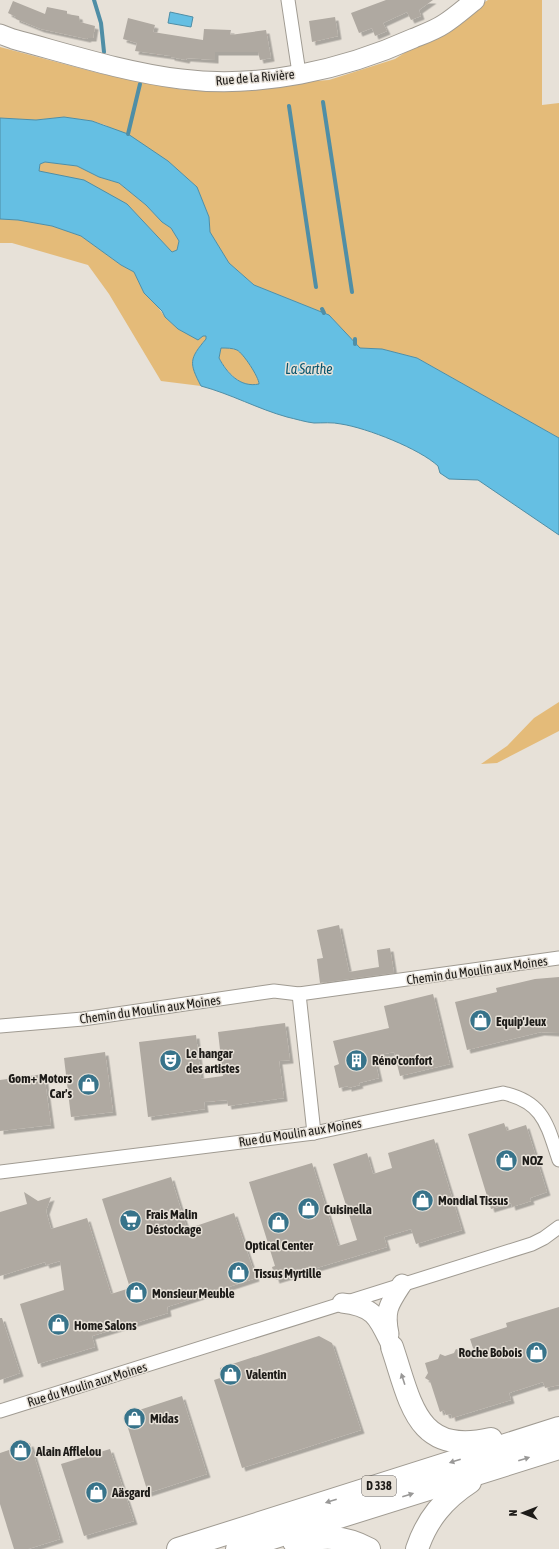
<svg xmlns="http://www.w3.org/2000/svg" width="559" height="1549" font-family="'Asap Condensed',sans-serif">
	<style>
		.green { fill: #e4bb79 }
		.water { fill: #65bfe3; stroke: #4f8ea6; fill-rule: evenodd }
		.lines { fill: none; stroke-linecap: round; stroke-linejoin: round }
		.stream { stroke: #4f8ea6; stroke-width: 4 }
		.building { fill: #afa9a1; filter: url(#shadow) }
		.street-casing { stroke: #a09b92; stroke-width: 15 }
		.secondary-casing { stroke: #a09b92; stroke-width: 21 }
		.highway-casing { stroke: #a09b92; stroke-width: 24 }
		.street { stroke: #fff; stroke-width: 13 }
		.secondary { stroke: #fff; stroke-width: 19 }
		.highway { stroke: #fff; stroke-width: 22 }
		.oneway { fill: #999897 }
		.labels { text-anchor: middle; stroke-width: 3; stroke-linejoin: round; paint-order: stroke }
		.shield { fill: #e7e1d8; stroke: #5a5652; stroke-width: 1 }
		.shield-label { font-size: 12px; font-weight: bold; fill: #1d1b18 }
		.street-label { font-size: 13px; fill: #1d1b18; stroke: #e7e1d8 }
		.poi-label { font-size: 13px; font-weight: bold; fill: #1d1b18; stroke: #e7e1d8; text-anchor: start }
		.water-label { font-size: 14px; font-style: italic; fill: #06546d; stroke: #e7e1d8 }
	</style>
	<defs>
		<filter id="shadow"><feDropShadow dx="3.5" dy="3.5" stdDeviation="0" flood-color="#0004"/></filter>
	</defs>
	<rect width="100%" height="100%" fill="#e7e1d8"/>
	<g class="green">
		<path d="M488 0H542V105L559 103V438L417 358 382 349 360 348 329 315 254 285 229 263 210 232 209 217 197 187 168 161 105 125 92 121 64 117 36 120 0 118V47L98 73 183 90 329 80 395 59Z"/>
		<path d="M45 162 77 166 99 177 119 183 146 205 162 222 171 228 179 241 177 250 172 252 127 204 39 171 40 164Z"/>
		<path d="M0 219 18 220 52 226 81 236 121 265 134 272 144 293 152 299 165 317 178 329 187 333 206 336V339C189 359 189 363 201 386L161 381 109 294 88 265 12 243H0Z"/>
		<path d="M221 348C225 348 233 348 237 350 244 353 259 377 259 384 240 388 228 373 219 358Z"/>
		<path d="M559 702V731L497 763 481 764 507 746 534 718Z"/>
	</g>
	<g class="water">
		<path d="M170 12 193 17 191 27 168 23Z"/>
		<path d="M64 117 92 121 128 134 168 161 197 187 209 217 210 232 229 263 254 285 329 315 360 348 382 349 417 358 559 438V535L478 480 449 479 440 473 438 466C420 449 367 428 341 424 332 422 323 423 314 423 305 422 296 419 287 417 258 409 231 394 201 386 189 363 189 359 206 339V336H203L198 340 178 329 165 317 162 311 144 293 134 272 121 265 81 236 52 226 18 220 0 219V118L36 120ZM45 162 77 166 99 177 119 183 146 205 162 222 171 228 179 241 177 250 172 252 127 204 84 180 39 171 40 164ZM221 348C226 348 233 348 237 350 243 353 259 377 259 384 240 388 227 373 219 358Z"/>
	</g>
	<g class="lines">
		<g class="stream">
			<path d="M94 0 101 23 104 52"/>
			<path d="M323 102 352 292"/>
			<path d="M289 106 316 287"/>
			<path d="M128 134 140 84"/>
			<path d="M322 309 324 313"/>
			<path d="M355 339V344"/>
		</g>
	</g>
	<g class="building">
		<path d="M386 0H433L419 10 421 16 411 20 407 12 383 23 387 31 375 36 372 28 359 33 351 13Z"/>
		<path d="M13 1 45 14 47 7 67 11V14L79 16 80 22 95 26 93 38H88L87 39 41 29 16 19V17L8 13Z"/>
		<path d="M335 17 338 36 312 42 309 21Z"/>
		<path d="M128 18 155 25 153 32 203 40 204 29 231 30 230 35 266 30 271 58 260 60 258 52H215V60L187 58 186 60 171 57V56L135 51 137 43 123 39Z"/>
		<path d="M339 925 349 972 379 967 377 950 390 948 394 973 320 983 317 959 323 958 317 930Z"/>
		<path d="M559 977V1033L541 1032 467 1050 455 1002 497 992 496 988 535 979Z"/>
		<path d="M433 994 450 1064 400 1076 394 1052 374 1056 379 1078 359 1083 360 1085 348 1088V1086L339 1088 334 1066 339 1064 333 1041 389 1028 384 1006Z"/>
		<path d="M285 1023 290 1060 279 1061 284 1098 228 1106 227 1100 204 1102 205 1109 148 1117 139 1042 196 1035 201 1079 223 1076 218 1032Z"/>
		<path d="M105 1052 113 1112 71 1117 64 1058Z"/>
		<path d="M44 1074 51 1125 0 1131V1080Z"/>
		<path d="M504 1123 507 1131 526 1125 547 1192 530 1198 531 1201 512 1207 511 1203 491 1209 468 1134Z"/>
		<path d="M434 1139 462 1230 416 1244 411 1229 384 1237 387 1247 276 1280 272 1267 275 1266 249 1182 312 1163 338 1246 357 1240 333 1164 367 1153 373 1174 392 1168 388 1153Z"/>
		<path d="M171 1177 187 1229 234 1213 256 1278 167 1307 168 1313 92 1336 95 1347 38 1364 20 1304 64 1290 60 1261 46 1265 45 1262 0 1276V1212L27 1204 24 1192 38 1201 51 1197 46 1211 51 1229 87 1218 111 1294 130 1288 102 1199Z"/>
		<path d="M559 1307V1385L545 1388 543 1382 509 1393 511 1400 452 1418 451 1414 446 1415 444 1410 440 1412 430 1381 425 1378 428 1373 425 1363 438 1359 440 1354 445 1356 454 1353 456 1349 476 1357 470 1339 507 1327 506 1323Z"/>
		<path d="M0 1318H2L20 1373 0 1380Z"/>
		<path d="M319 1336 332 1343 361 1430 242 1468 214 1380 223 1377 220 1368Z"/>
		<path d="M182 1396 207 1474 148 1493 124 1415Z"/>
		<path d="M30 1443 60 1539 28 1549H14L0 1504V1453Z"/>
		<path d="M110 1449 134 1521 84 1536 61 1464Z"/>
	</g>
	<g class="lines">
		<defs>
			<g id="street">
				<path d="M288 0 299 73"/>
				<path d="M299 994 314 1133"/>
				<path d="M0 1026 83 1019 274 991 299 994 559 958"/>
				<path d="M0 1172 314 1133 503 1093C544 1102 547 1125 559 1160"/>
				<path d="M0 1411 532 1244 544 1238 559 1227"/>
			</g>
			<g id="secondary">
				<path d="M0 34 13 39C69 54 124 72 181 79 259 89 343 70 414 38 424 34 435 30 444 24 455 17 465 8 475 0"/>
				<path d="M342 1303C376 1307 378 1318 392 1347"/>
				<path d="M389 1334C384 1310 389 1304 402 1284"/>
			</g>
			<g id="highway">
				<path d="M392 1347C411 1403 416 1456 491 1439"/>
				<path d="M294 1542C323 1536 343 1535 369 1549"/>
				<path d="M178 1549 559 1428"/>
				<path d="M237 1549 559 1448"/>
				<path d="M417 1549C427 1519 444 1499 470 1482"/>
			</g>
		</defs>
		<use href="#street" class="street-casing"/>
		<use href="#secondary" class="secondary-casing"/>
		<use href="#highway" class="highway-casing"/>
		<use href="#street" class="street"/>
		<use href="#secondary" class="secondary"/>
		<use href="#highway" class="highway"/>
	</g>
	<defs><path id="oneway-solid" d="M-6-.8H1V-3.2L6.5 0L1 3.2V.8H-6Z"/></defs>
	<g class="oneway">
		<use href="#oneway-solid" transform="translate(403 1379) rotate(-108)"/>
		<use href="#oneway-solid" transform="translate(524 1459) rotate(-17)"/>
		<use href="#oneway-solid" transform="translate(455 1461) rotate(162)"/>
		<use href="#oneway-solid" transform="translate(408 1495) rotate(-17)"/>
		<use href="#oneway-solid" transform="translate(331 1501) rotate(162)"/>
	</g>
	<defs>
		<symbol id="shop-disc" viewBox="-11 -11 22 22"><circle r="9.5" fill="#37738a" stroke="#e7e1d8"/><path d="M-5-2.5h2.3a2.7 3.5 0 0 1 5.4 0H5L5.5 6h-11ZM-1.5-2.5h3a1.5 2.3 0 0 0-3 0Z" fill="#fff"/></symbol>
		<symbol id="theatre-disc" viewBox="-11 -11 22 22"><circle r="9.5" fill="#37738a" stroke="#e7e1d8"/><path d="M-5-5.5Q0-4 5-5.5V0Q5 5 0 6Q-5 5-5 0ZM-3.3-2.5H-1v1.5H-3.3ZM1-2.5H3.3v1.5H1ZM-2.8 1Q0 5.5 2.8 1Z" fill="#fff"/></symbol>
		<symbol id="building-disc" viewBox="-11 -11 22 22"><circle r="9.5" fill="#37738a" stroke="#e7e1d8"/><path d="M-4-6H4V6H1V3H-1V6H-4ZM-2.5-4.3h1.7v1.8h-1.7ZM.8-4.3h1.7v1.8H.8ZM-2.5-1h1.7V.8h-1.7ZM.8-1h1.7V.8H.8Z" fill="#fff"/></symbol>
		<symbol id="supermarket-disc" viewBox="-11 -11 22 22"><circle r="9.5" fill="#37738a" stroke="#e7e1d8"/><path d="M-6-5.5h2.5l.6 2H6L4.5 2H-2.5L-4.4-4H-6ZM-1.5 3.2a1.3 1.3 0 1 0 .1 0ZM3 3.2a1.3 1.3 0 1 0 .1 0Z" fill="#fff"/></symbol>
	</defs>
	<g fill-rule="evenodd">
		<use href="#shop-disc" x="468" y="1008" width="25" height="25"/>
		<use href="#theatre-disc" x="158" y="1048" width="25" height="25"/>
		<use href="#building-disc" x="344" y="1048" width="25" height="25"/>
		<use href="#shop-disc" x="76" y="1072" width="25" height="25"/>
		<use href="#shop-disc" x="494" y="1148" width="25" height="25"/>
		<use href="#shop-disc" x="410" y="1188" width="25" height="25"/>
		<use href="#shop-disc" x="296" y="1196" width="25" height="25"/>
		<use href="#supermarket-disc" x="118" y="1208" width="25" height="25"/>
		<use href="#shop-disc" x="266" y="1210" width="25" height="25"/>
		<use href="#shop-disc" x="226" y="1260" width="25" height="25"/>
		<use href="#shop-disc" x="124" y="1280" width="25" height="25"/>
		<use href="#shop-disc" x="46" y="1312" width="25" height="25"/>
		<use href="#shop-disc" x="524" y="1340" width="25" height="25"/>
		<use href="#shop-disc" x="218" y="1362" width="25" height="25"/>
		<use href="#shop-disc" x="122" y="1406" width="25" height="25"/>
		<use href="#shop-disc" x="8" y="1438" width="25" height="25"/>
		<use href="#shop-disc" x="84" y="1480" width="25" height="25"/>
	</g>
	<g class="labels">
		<rect class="shield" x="362" y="1476" width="34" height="20" rx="3"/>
		<g class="shield-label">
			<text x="379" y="1490">D 338</text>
		</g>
		<g class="street-label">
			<text transform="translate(255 77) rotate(-5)" y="5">Rue de la Rivière</text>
			<text transform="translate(477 970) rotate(-8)" y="5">Chemin du Moulin aux Moines</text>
			<text transform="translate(150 1009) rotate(-8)" y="5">Chemin du Moulin aux Moines</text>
			<text transform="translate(300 1132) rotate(-9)" y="5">Rue du Moulin aux Moines</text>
			<text transform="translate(87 1384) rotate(-17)" y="5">Rue du Moulin aux Moines</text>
		</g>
		<g class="poi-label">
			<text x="496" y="1026">Equip'Jeux</text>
			<text x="186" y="1058">Le hangar<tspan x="186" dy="15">des artistes</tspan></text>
			<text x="372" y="1065">Réno'confort</text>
			<text x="72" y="1083" text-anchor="end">Gom+ Motors<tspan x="72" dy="15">Car's</tspan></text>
			<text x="522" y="1165">NOZ</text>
			<text x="438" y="1205">Mondial Tissus</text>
			<text x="324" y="1214">Cuisinella</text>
			<text x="146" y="1219">Frais Malin<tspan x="146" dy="15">Déstockage</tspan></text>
			<text x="279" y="1250" text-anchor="middle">Optical Center</text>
			<text x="254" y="1278">Tissus Myrtille</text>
			<text x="152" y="1298">Monsieur Meuble</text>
			<text x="74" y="1330">Home Salons</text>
			<text x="522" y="1357" text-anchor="end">Roche Bobois</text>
			<text x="246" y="1379">Valentin</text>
			<text x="150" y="1423">Midas</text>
			<text x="36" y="1456">Alain Afflelou</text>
			<text x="112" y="1497">Aäsgard</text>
		</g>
		<g class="water-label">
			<text x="309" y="374">La Sarthe</text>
		</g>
	</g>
	<g transform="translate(523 1513) rotate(270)" stroke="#e7e1d8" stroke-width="3" paint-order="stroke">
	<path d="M0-3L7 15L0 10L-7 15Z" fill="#1d1b18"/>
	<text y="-6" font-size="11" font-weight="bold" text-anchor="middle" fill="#1d1b18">N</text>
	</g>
</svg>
